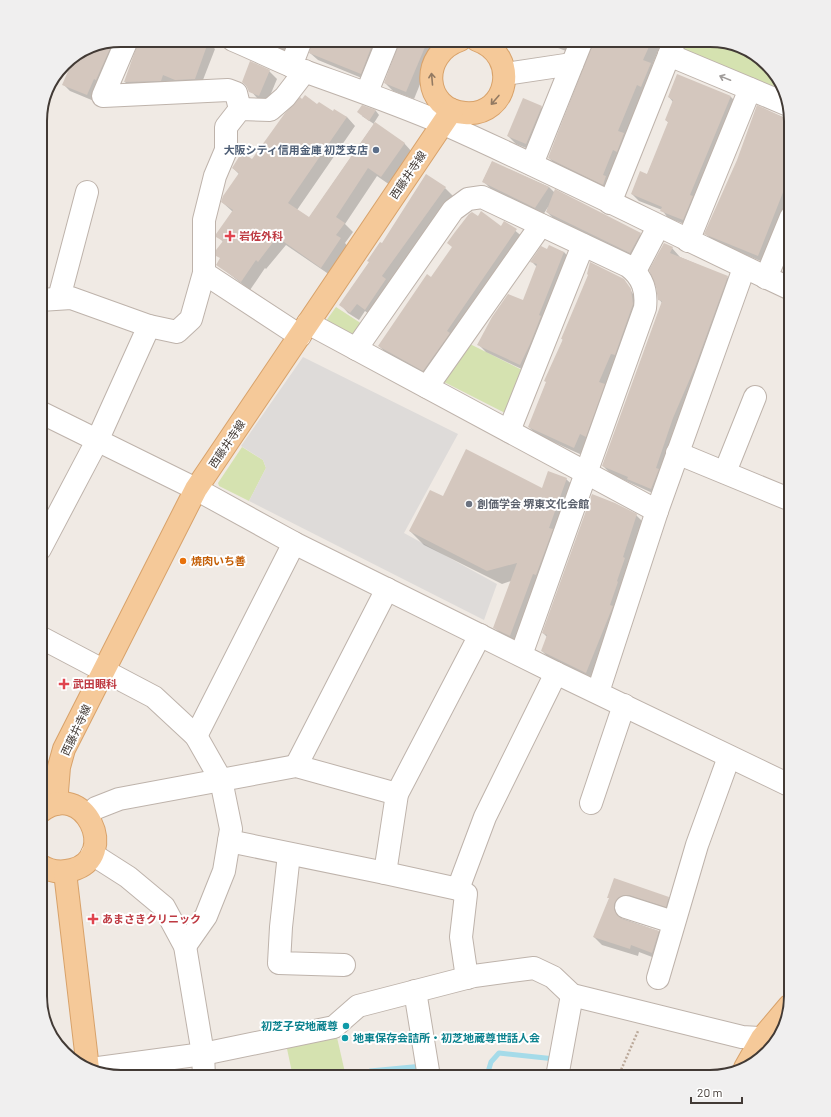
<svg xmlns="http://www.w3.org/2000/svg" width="831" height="1117" font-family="Barlow,'Noto Sans JP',sans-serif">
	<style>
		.green { fill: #d5e2b0 }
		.parking { fill: #dedbd9 }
		.shadow { fill: #0003 }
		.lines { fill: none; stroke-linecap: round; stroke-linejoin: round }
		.stream { stroke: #a5dbe9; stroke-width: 5 }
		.building { fill: #d4c7be }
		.minor-casing { stroke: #beb3ab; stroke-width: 24 }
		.major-casing { stroke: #d8a26a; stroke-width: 24 }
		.path { stroke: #bba99a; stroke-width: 2.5; stroke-dasharray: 2 2; stroke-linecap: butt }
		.minor { stroke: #fff; stroke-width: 22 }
		.major { stroke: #f5c999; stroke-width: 22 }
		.oneway { stroke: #a09c9a }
		.oneway2 { stroke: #937a62 }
		.service-dot { fill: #5c6f8a; stroke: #fff; stroke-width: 1.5 }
		.health-dot { fill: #e0444e; stroke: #fff; stroke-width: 1.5 }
		.worship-dot { fill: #6b7280; stroke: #fff; stroke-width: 1.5 }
		.food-dot { fill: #e8710a; stroke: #fff; stroke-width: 1.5 }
		.culture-dot { fill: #0f9aa8; stroke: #fff; stroke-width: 1.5 }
		.labels { text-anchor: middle; stroke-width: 4; stroke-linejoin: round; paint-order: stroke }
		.service-label { font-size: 11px; font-weight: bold; fill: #4e5e75; stroke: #fff; text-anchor: end }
		.street-label { font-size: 11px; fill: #423a35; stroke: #fff }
		.health-label { font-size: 11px; font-weight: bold; fill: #be3a42; stroke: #fff; text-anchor: start }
		.worship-label { font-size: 11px; font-weight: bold; fill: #5b616d; stroke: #fff; text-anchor: start }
		.food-label { font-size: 11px; font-weight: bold; fill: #c56008; stroke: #fff; text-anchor: start }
		.culture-label { font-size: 11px; font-weight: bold; fill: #0d838f; stroke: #fff; text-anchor: end }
		.rim { fill: none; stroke: #423a35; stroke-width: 2 }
	</style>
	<rect width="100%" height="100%" fill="#f0eae4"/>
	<g class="green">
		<path d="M685 40H715L751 51 780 80 784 93 685 53 682 47Z"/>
		<path d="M336 307 362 324 355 335 326 321Z"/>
		<path d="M470 344 524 371 507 414 444 382Z"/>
		<path d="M242 447 263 460 266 468 249 501 219 486 218 483Z"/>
		<path d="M336 1033 346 1077H293L286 1044Z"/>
	</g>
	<path class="parking" d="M303 357 458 434 404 533 497 584 484 620 249 501 266 468 263 460 241 446Z"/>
	<g class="shadow">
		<path d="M121 40 94 101 70 91 64 85 69 70 67 68 71 58 90 46Z"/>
		<path d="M140 40 208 42 215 49 201 85 182 86 170 81 167 87 131 89 125 82Z"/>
		<path d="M262 40H300L292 56 266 44Z"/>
		<path d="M320 40H386L369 81 318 60 310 53Z"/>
		<path d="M401 40H438L414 99 393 91 385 83Z"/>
		<path d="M537 40H582L574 54Z"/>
		<path d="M595 40H666L664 45 661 43 652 66 658 72 611 192 557 166 549 158Z"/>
		<path d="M269 71 277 79 267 103 258 99 243 82Z"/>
		<path d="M669 97H731L738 104 690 226 668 218 662 210 639 201 632 194 647 175 669 123 666 120 673 102Z"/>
		<path d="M317 105 347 117 355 126 297 210 309 218 374 124 362 116V106L376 111 379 115 374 123 404 143 412 152 390 185 377 176 345 224 353 232 345 243 349 248 330 275 286 245 266 269 265 268 250 290 218 265 221 259 223 242 218 236 233 212 222 202 239 174 233 168 252 161Z"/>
		<path d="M541 107 549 114 534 151 516 144 508 136Z"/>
		<path d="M757 107 791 120V196L765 263 713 241 706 234 738 160Z"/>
		<path d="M492 162 549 187 555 193 640 234 648 242 638 260 555 220 547 212 548 207 543 215 491 189 483 181Z"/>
		<path d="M445 188 453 196 390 284 373 317 365 311 359 320 348 313 341 305 382 244Z"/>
		<path d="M507 224 524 238 431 378 387 354 379 346 431 279Z"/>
		<path d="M672 248 680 257 727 277 735 285 659 496 611 474 603 466 662 303 659 299 657 286 650 270Z"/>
		<path d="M548 250 564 252 571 260 528 372 486 352 479 345 523 302 537 267 532 262Z"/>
		<path d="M791 261V277L787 272Z"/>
		<path d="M624 280 633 294 635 293 631 287 638 298 582 455 536 434 529 427 563 340 562 339Z"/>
		<path d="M566 479 580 492 524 649 508 641 495 628 511 581 502 584 424 545 410 531 443 497 543 490Z"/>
		<path d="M636 515 644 523 594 681 550 659 542 651 547 637 543 633Z"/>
		<path d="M615 879 668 898 676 905 674 914 621 912V918L658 931 666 939 660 960 639 952 638 956 602 945 594 937 610 899 608 897Z"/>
	</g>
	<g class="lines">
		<g class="stream">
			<path d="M370 1077V1071L423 1066"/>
			<path d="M479 1077 488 1072 491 1062 499 1053 555 1059"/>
		</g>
	</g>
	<g class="building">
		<path d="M139 40H209L195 79 175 80 163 75 161 81 124 82Z"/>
		<path d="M264 40H288L286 44 281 41 279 47Z"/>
		<path d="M313 40H374L361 74 309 53Z"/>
		<path d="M400 40H428L406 92 384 83Z"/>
		<path d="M551 40H568L566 47Z"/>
		<path d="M594 40H652L643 60 651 63 641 87 637 85 618 131 624 133 617 152 613 150 603 175 606 176 603 185 548 158Z"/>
		<path d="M113 42 96 80 94 79 87 95 62 85 69 69 66 68 70 59 90 46Z"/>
		<path d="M250 61 270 70 259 96 249 92 246 85 242 82Z"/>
		<path d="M677 74 731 96 690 195 693 196 683 220 660 211 662 207 631 194 640 171 647 174 668 122 665 120 673 100 668 97Z"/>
		<path d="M305 95 317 104 319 102 333 111 334 109 347 117 288 203 309 217 375 122 405 143 381 177 368 168 336 217 345 223 336 235 341 238 321 268 277 237 258 262 256 260 241 282 216 265 220 258 216 256V250L223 241 216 237V234L233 210 221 202 223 196 239 173 232 168 242 152 252 159 285 113 300 97 302 99Z"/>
		<path d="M523 98 542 106 526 144 507 136Z"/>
		<path d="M362 105 376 110 369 121 357 112Z"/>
		<path d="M757 105 791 121V172L758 256 704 234 737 160Z"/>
		<path d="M492 161 549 187 535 208 482 182Z"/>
		<path d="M426 174 446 187 382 276 386 279 365 310 357 304 350 313 339 305 369 262 367 261 380 242 382 243Z"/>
		<path d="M555 189 641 233 630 253 546 212Z"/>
		<path d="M481 211 501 226 504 221 517 229 447 331 450 333 423 371 378 346 427 274 431 277 452 247 447 243 455 232 469 214 472 212 478 216Z"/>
		<path d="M664 243 673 247 670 253 728 276 695 367 673 418 656 468 659 469 651 489 627 479 628 477 602 466 662 301 658 300 656 287 649 270Z"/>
		<path d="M549 245 564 252 539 315 541 316 530 344 520 365 477 345 492 317 508 294 523 300 537 264 530 262 541 246 547 249Z"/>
		<path d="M590 262 624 279 631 289 633 304 615 355 611 354 599 382 605 384 586 437 580 434 574 448 528 427 546 382 544 381 563 339H561L588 275 587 274Z"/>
		<path d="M466 449 542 488 548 471 567 478 549 528 553 529 536 575 533 574 510 636 493 628 517 563 487 571 409 531 430 490 443 496Z"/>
		<path d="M592 494 615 503 637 514 623 557 625 558 617 581 618 582 610 605 613 606 586 673 541 651 547 635 542 633Z"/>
		<path d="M614 878 669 897 666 907 629 895H624L618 898 614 904V909L617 915 622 919 659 931 652 953 631 945 630 949 593 937 609 898H607Z"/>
	</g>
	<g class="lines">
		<defs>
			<g id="minor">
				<path d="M127 40 103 96 228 90 236 93 240 109"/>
				<path d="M233 40C257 50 280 62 304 71 351 88 398 104 444 124 561 176 675 235 791 289"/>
				<path d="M669 55 786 104"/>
				<path d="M291 66 301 40"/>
				<path d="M505 74 572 64"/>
				<path d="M367 92 388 40"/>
				<path d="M532 164 582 40"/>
				<path d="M610 203 675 40"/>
				<path d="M688 241 750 89"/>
				<path d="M635 271 658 227"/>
				<path d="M766 278 791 217"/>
				<path d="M59 298 87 192"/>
				<path d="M40 300 71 298 149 326 177 332 191 319 204 273"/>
				<path d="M308 323 657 511"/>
				<path d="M300 336 204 273V220L215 176 226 150V127L240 109 270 110 285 97 305 71"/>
				<path d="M356 349 453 210 468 199 482 197 628 266C643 277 647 291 645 308L521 655"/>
				<path d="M427 387 541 225"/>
				<path d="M40 412 196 489 294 543 556 673 791 786"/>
				<path d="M509 431 583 245"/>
				<path d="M677 453 791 500"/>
				<path d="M725 472 755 397"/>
				<path d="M40 549 97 441 149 326"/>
				<path d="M40 637 154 697 196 736 221 780 231 829 224 871 206 916 185 946"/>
				<path d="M598 692 657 511 744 268"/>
				<path d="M196 736 294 543"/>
				<path d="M296 766 387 589"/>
				<path d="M591 803 624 705"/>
				<path d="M87 816 96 808 119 799 296 766 397 794"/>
				<path d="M229 841 385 873 397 794 480 635"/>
				<path d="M92 854 128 877 164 907 185 946 203 1054 204 1077"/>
				<path d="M289 854 281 927 279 963 344 965"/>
				<path d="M385 873 458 889 485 817 556 673"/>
				<path d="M458 889 466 894 461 937 467 978"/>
				<path d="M626 907 673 922"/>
				<path d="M658 978 697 845 729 757"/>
				<path d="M415 991 429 1077"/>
				<path d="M91 1069 203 1054 334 1027 358 1006 474 976 534 968 553 977 572 995 742 1037 778 1039"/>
				<path d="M557 1077 572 995"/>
			</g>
			<g id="major">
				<path d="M460 40C419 54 423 110 465 113 509 117 520 55 477 40"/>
				<path d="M56 804 59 767 64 749 196 489 452 110"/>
				<path d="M40 865C50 872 60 873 72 870 121 857 84 777 40 812"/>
				<path d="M65 872 88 1069"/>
				<path d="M745 1068 762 1038 789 1006"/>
			</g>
		</defs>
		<use href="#minor" class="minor-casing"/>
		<use href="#major" class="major-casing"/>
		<path class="path" d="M618 1077 638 1031"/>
		<use href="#minor" class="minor"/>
		<use href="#major" class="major"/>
	</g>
	<defs><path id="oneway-shaft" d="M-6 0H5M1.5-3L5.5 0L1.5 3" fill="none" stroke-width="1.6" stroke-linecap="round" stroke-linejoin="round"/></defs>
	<use class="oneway" href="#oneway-shaft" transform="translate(725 78) rotate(-158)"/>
	<g class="oneway2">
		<use href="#oneway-shaft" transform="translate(432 79) rotate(-95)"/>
		<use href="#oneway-shaft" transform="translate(495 100) rotate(131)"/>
	</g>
	<circle class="service-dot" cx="376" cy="150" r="4"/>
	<g class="health-dot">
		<path d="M228 230h4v4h4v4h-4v4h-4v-4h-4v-4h4z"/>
		<path d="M62 678h4v4h4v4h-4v4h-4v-4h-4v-4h4z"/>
		<path d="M91 913h4v4h4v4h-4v4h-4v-4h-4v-4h4z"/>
	</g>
	<circle class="worship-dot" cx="469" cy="504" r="4"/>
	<circle class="food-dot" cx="183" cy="561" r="4"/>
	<g class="culture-dot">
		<circle cx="346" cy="1026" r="4"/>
		<circle cx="345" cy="1038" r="4"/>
	</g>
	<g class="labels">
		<g class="service-label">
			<text x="368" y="154">大阪シティ信用金庫 初芝支店</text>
		</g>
		<g class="street-label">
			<text transform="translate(408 175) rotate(-56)" y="4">西藤井寺線</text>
			<text transform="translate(227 444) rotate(-56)" y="4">西藤井寺線</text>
			<text transform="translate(76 730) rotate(-65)" y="4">西藤井寺線</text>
		</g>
		<g class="health-label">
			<text x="239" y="240">岩佐外科</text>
			<text x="73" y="688">武田眼科</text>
			<text x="102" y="923">あまさきクリニック</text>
		</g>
		<g class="worship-label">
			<text x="477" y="508">創価学会 堺東文化会館</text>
		</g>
		<g class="food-label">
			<text x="191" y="565">焼肉いち善</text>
		</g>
		<g class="culture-label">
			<text x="338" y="1030">初芝子安地蔵尊</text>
			<text x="353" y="1042" text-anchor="start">地車保存会詰所・初芝地蔵尊世話人会</text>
		</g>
	</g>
	<path d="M0 0H831V1117H0ZM121 47H710A74 74 0 0 1 784 121V996A74 74 0 0 1 710 1070H121A74 74 0 0 1 47 996V121A74 74 0 0 1 121 47Z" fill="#f0efef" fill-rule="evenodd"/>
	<path class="rim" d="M121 47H710A74 74 0 0 1 784 121V996A74 74 0 0 1 710 1070H121A74 74 0 0 1 47 996V121A74 74 0 0 1 121 47Z"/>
	<path d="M691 1097v6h51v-6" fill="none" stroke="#423a35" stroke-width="2"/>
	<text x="697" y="1097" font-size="12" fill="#423a35" stroke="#ffffff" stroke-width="3" paint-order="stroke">20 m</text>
</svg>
